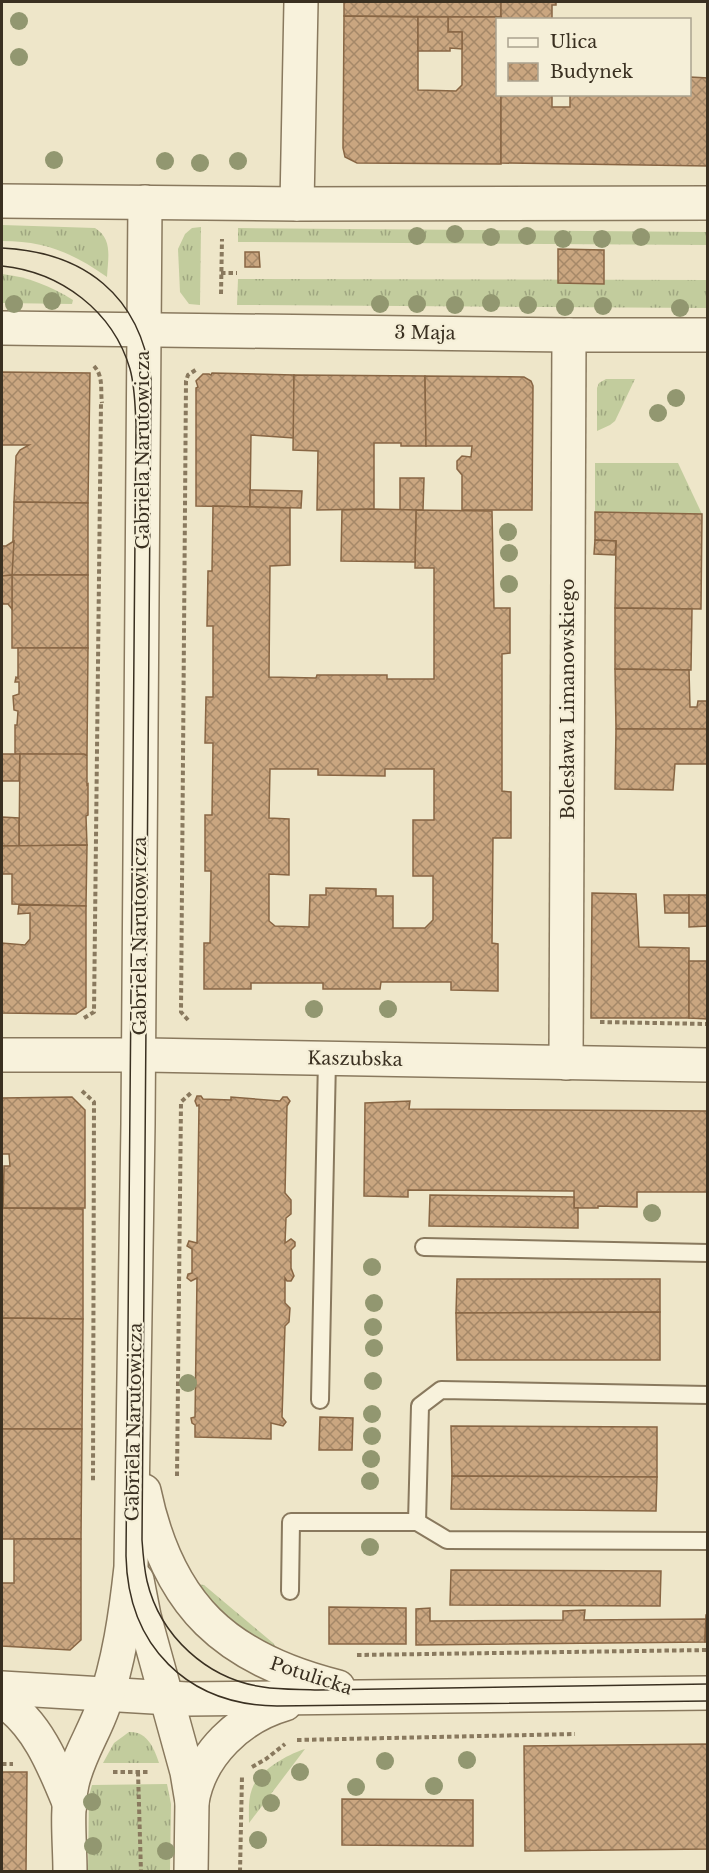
<svg xmlns="http://www.w3.org/2000/svg" width="709" height="1873" font-family="'Libre Baskerville',serif">
	<style>
		.grass { fill: url(#grass-tufts) }
		.building { fill: url(#building-cross-hatch); stroke: #864; stroke-width: 1.5; fill-rule: evenodd }
		.lines { fill: none; stroke-linecap: round; stroke-linejoin: round }
		.service-casing { stroke: #89795e; stroke-width: 20 }
		.minor-casing { stroke: #89795e; stroke-width: 36 }
		.tertiary-casing { stroke: #89795e; stroke-width: 36 }
		.path { stroke: #89795e; stroke-width: 4; stroke-dasharray: 4.5 3; stroke-linecap: butt }
		.service { stroke: #f8f2dc; stroke-width: 16 }
		.minor { stroke: #f8f2dc; stroke-width: 33 }
		.tertiary { stroke: #f8f2dc; stroke-width: 33 }
		.tram { stroke: #3a3021; stroke-width: 1.5 }
		.tree { fill: #929770 }
		.labels { text-anchor: middle; stroke-width: 4.5; stroke-linejoin: round; paint-order: stroke }
		.street-label { font-size: 18px; fill: #3a3021; stroke: #f5efd8 }
	</style>
	<defs>
		<pattern id="grass-tufts" width="24" height="20" patternUnits="userSpaceOnUse" patternTransform="scale(1.5)"><rect width="24" height="20" fill="#c2cc9d"/><path d="M3 7l-1-3M5 7V3M7 7l1-3M15 17l-1-3M17 17v-4M19 17l1-3" fill="none" stroke="#9fa680"/></pattern>
		<pattern id="building-cross-hatch" width="8" height="8" patternUnits="userSpaceOnUse" patternTransform="scale(1.5)"><rect width="8" height="8" fill="#caa680"/><path d="M0 0l8 8M0 8l8-8" fill="none" stroke="#a58868"/></pattern>
	</defs>
	<rect width="100%" height="100%" fill="#eee6c9"/>
	<g class="grass">
		<path d="M2 225 95 228C113 239 108 258 107 277 73 253 45 241 2 241Z"/>
		<path d="M201 227 200 305 189 304 180 292 178 249 185 234 192 228Z"/>
		<path d="M238 228 707 232 708 245 238 242Z"/>
		<path d="M2 274C28 277 51 286 73 300L72 304 2 303Z"/>
		<path d="M238 279 707 280V308L237 305Z"/>
		<path d="M606 379H635L615 421 610 425 597 431V388L599 383Z"/>
		<path d="M595 463H678L702 514 595 512Z"/>
		<path d="M196 1584 204 1585 273 1643 276 1647V1653L240 1634Z"/>
		<path d="M129 1732C147 1731 154 1748 159 1763H103L114 1743Z"/>
		<path d="M305 1749 249 1823C249 1812 248 1799 252 1789 258 1771 288 1754 305 1749Z"/>
		<path d="M167 1784 171 1804 170 1871H88L89 1796 92 1785Z"/>
	</g>
	<g class="building">
		<path d="M344 2H501V17L344 16Z"/>
		<path d="M501 2H556V5H552V20H501Z"/>
		<path d="M344 16 418 17V90L456 91 462 85V32H448V17H501V20H498V94H501V164L357 163 345 157 343 148Z"/>
		<path d="M418 17H448V32H462V49L450 48V51H418Z"/>
		<path d="M690 77 708 78V166L501 163V94H552V107H570V94H690Z"/>
		<path d="M558 249 604 250V284L558 283Z"/>
		<path d="M245 252H259L260 267H245Z"/>
		<path d="M2 372 90 373 88 503 14 502 16 456 20 450 29 445H2Z"/>
		<path d="M212 373 294 375V438L251 435 250 507 196 506V388L198 387 196 381 203 374H209L211 375Z"/>
		<path d="M294 375 425 376 426 446H401V443H374V509L317 510 318 451 293 450Z"/>
		<path d="M425 376 524 377 531 381 533 386 532 510H462V475L457 469V461L462 456 471 457 472 446H426Z"/>
		<path d="M400 478H424L423 510H400Z"/>
		<path d="M250 490 302 491 301 508 250 507Z"/>
		<path d="M14 502 88 503V575H12Z"/>
		<path d="M213 506 290 508V565L270 566 269 677 316 678 317 675H387V679H434V568H415L416 510 492 511 494 608H510V653L502 654V791L511 792V838H493L492 943 498 944V991L451 990V982H381L380 989H323V983H251V989H204V943H210L211 871H205V815H212L213 743H205L206 697H213V626H207L208 571H212ZM270 769H318V775L385 776V769H434V820H413V876H433V920L425 928H393V896H376V889L326 888V895H310L309 927 275 926 269 921V874L289 875V819L269 818Z"/>
		<path d="M374 509 416 510 415 562 341 561 342 510Z"/>
		<path d="M595 512 702 514 701 609 615 608 616 541 595 540Z"/>
		<path d="M595 540 616 541 615 555 594 554Z"/>
		<path d="M14 541 12 575 2 576V546H6Z"/>
		<rect x="12" y="575" width="76" height="73"/>
		<path d="M12 575V609L8 604H2V576Z"/>
		<path d="M615 608 692 609 691 670 615 669Z"/>
		<path d="M18 648H88L87 755 15 754V725H17L18 711 14 710 13 696 19 694V682H15L16 677 18 678Z"/>
		<path d="M615 669 689 670 690 707H697L698 701H708V729H616Z"/>
		<path d="M616 729H708V764H675L673 790 615 789Z"/>
		<path d="M2 754H20L19 781H2Z"/>
		<path d="M20 754H84L87 756V785L88 784V815L86 816 87 845 19 846Z"/>
		<path d="M2 817 19 818V846H2Z"/>
		<path d="M87 845 86 906 12 904V874H2V846Z"/>
		<path d="M592 893 636 894 639 947 689 948V1018H591Z"/>
		<path d="M664 895H689V913H665Z"/>
		<path d="M689 895H708V926L689 927Z"/>
		<path d="M19 905 86 906V1007L76 1014 2 1013V943L25 945 30 939V913L18 914Z"/>
		<path d="M689 961H708V1019L689 1018Z"/>
		<path d="M197 1096H201L203 1099 231 1100V1097L280 1101 283 1097H287L290 1101 287 1106 285 1193 291 1200V1214L286 1218 285 1243 291 1239 295 1242V1246L291 1250V1268L294 1276 291 1281H287L285 1278V1303L290 1308 289 1322 285 1326 282 1417 286 1422 283 1426 271 1423V1439L195 1437V1425L192 1423 191 1418 195 1417 197 1278 191 1281 187 1278 188 1274 192 1273V1249L187 1246 189 1241 197 1243 199 1105 197 1106 195 1101Z"/>
		<path d="M72 1097 85 1110V1208H3L4 1166H10L9 1154H2V1098Z"/>
		<path d="M410 1101 409 1109 708 1111V1192H637V1207L598 1206V1208H574V1191L408 1190V1197L364 1196 365 1103Z"/>
		<path d="M430 1195 574 1197V1208H578V1228L429 1226Z"/>
		<path d="M2 1208 83 1209V1319L2 1318Z"/>
		<path d="M457 1279H660V1312L456 1313Z"/>
		<path d="M660 1312V1360H457L456 1313Z"/>
		<path d="M2 1318 83 1319 82 1429H2Z"/>
		<path d="M320 1417 353 1418 352 1450H319Z"/>
		<path d="M451 1426 657 1427V1477L452 1476Z"/>
		<path d="M2 1429H82L81 1539H2Z"/>
		<path d="M452 1476 657 1477 656 1511 451 1509Z"/>
		<path d="M14 1539H81V1640L70 1650 2 1646V1583H14Z"/>
		<path d="M451 1570 661 1571 660 1606 450 1605Z"/>
		<path d="M329 1607 406 1608V1644H329Z"/>
		<path d="M430 1608V1621L563 1620V1611L585 1610 584 1620 706 1619 705 1642 416 1645V1609Z"/>
		<path d="M706 1615H708V1642H705Z"/>
		<path d="M708 1744V1849L525 1851 524 1746Z"/>
		<path d="M2 1772H27L26 1872H2Z"/>
		<path d="M342 1799 473 1800V1846L342 1845Z"/>
	</g>
	<g class="lines">
		<defs>
			<g id="service">
				<path d="M424 1247 708 1253"/>
				<path d="M320 1400 327 1059"/>
				<path d="M417 1522 447 1540 708 1541"/>
				<path d="M290 1591 291 1522H417L420 1406 441 1390 708 1395"/>
			</g>
			<g id="minor">
				<path d="M297 204 301 2"/>
				<path d="M2 1055H146L708 1065"/>
				<path d="M566 1063 569 335"/>
			</g>
			<g id="tertiary">
				<path d="M2 201 297 204 708 203"/>
				<path d="M2 328 569 335H708"/>
				<path d="M144 1491C168 1606 226 1659 338 1687"/>
				<path d="M137 1580 144 1616 187 1772 192 1802 191 1872"/>
				<path d="M2 1688 187 1699 708 1693"/>
				<path d="M2 1700C38 1724 54 1766 70 1805"/>
				<path d="M192 1802C200 1754 240 1717 285 1704"/>
				<path d="M70 1872C70 1843 66 1812 72 1784 78 1756 94 1733 103 1707 119 1663 126 1613 131 1567L138 1124 145 202"/>
			</g>
		</defs>
		<use href="#service" class="service-casing"/>
		<use href="#minor" class="minor-casing"/>
		<use href="#tertiary" class="tertiary-casing"/>
		<g class="path">
			<path d="M221 273H237"/>
			<path d="M221 294 222 239"/>
			<path d="M94 366C104 377 100 390 102 403"/>
			<path d="M84 1018 94 1012 101 403"/>
			<path d="M188 1020 181 1012 186 381 188 375 197 369"/>
			<path d="M600 1022 708 1024"/>
			<path d="M82 1091 94 1102 93 1481"/>
			<path d="M177 1476 181 1102 192 1092"/>
			<path d="M357 1655 708 1650"/>
			<path d="M297 1740 575 1734"/>
			<path d="M2 1764H13"/>
			<path d="M252 1767 266 1759 285 1744"/>
			<path d="M113 1772H150"/>
			<path d="M138 1772 141 1872"/>
			<path d="M240 1872 242 1776"/>
		</g>
		<use href="#service" class="service"/>
		<use href="#minor" class="minor"/>
		<use href="#tertiary" class="tertiary"/>
		<g class="tram">
			<path d="M2 248C84 252 140 295 151 379L142 1540C143 1554 144 1568 147 1581 160 1636 207 1679 263 1687 281 1690 300 1689 318 1690L708 1684"/>
			<path d="M2 266C61 272 113 311 130 369 135 387 135 406 136 424L126 1556C128 1646 187 1705 277 1706L708 1701"/>
		</g>
	</g>
	<g class="tree">
		<circle cx="19" cy="21" r="9"/>
		<circle cx="19" cy="57" r="9"/>
		<circle cx="54" cy="160" r="9"/>
		<circle cx="165" cy="161" r="9"/>
		<circle cx="238" cy="161" r="9"/>
		<circle cx="200" cy="163" r="9"/>
		<circle cx="455" cy="234" r="9"/>
		<circle cx="417" cy="236" r="9"/>
		<circle cx="527" cy="236" r="9"/>
		<circle cx="491" cy="237" r="9"/>
		<circle cx="641" cy="237" r="9"/>
		<circle cx="563" cy="239" r="9"/>
		<circle cx="602" cy="239" r="9"/>
		<circle cx="52" cy="301" r="9"/>
		<circle cx="491" cy="303" r="9"/>
		<circle cx="14" cy="304" r="9"/>
		<circle cx="380" cy="304" r="9"/>
		<circle cx="417" cy="304" r="9"/>
		<circle cx="455" cy="305" r="9"/>
		<circle cx="528" cy="305" r="9"/>
		<circle cx="603" cy="306" r="9"/>
		<circle cx="565" cy="307" r="9"/>
		<circle cx="680" cy="308" r="9"/>
		<circle cx="676" cy="398" r="9"/>
		<circle cx="658" cy="413" r="9"/>
		<circle cx="508" cy="532" r="9"/>
		<circle cx="509" cy="553" r="9"/>
		<circle cx="509" cy="584" r="9"/>
		<circle cx="314" cy="1009" r="9"/>
		<circle cx="388" cy="1009" r="9"/>
		<circle cx="652" cy="1213" r="9"/>
		<circle cx="372" cy="1267" r="9"/>
		<circle cx="374" cy="1303" r="9"/>
		<circle cx="373" cy="1327" r="9"/>
		<circle cx="374" cy="1348" r="9"/>
		<circle cx="373" cy="1381" r="9"/>
		<circle cx="188" cy="1383" r="9"/>
		<circle cx="372" cy="1414" r="9"/>
		<circle cx="372" cy="1436" r="9"/>
		<circle cx="371" cy="1459" r="9"/>
		<circle cx="370" cy="1481" r="9"/>
		<circle cx="370" cy="1547" r="9"/>
		<circle cx="467" cy="1760" r="9"/>
		<circle cx="385" cy="1761" r="9"/>
		<circle cx="300" cy="1772" r="9"/>
		<circle cx="262" cy="1778" r="9"/>
		<circle cx="434" cy="1786" r="9"/>
		<circle cx="356" cy="1787" r="9"/>
		<circle cx="92" cy="1802" r="9"/>
		<circle cx="271" cy="1803" r="9"/>
		<circle cx="258" cy="1840" r="9"/>
		<circle cx="93" cy="1846" r="9"/>
		<circle cx="166" cy="1851" r="9"/>
	</g>
	<g class="labels">
		<g class="street-label">
			<text transform="translate(425 333) rotate(1)" y="6">3 Maja</text>
			<text transform="translate(143 450) rotate(-90)" y="6">Gabriela Narutowicza</text>
			<text transform="translate(568 699) rotate(-90)" y="6">Bolesława Limanowskiego</text>
			<text transform="translate(140 936) rotate(-90)" y="6">Gabriela Narutowicza</text>
			<text transform="translate(355 1059) rotate(1)" y="6">Kaszubska</text>
			<text transform="translate(134 1422) rotate(-89)" y="6">Gabriela Narutowicza</text>
			<text transform="translate(311 1676) rotate(18)" y="6">Potulicka</text>
		</g>
	</g>
	<rect width="709" height="1873" fill="none" stroke="#3a3021" stroke-width="6"/>
	<rect x="496" y="18" width="195" height="78" fill="#f5efd8" stroke="#aaa38f" stroke-width="1.5"/>
	<rect x="508" y="38" width="30" height="9" fill="#f8f2dc" stroke="#aaa38f" stroke-width="1.5"/>
	<text x="550" y="48" font-size="18" fill="#3a3021">Ulica</text>
	<rect x="508" y="63" width="30" height="18" fill="url(#building-cross-hatch)" stroke="#aaa38f" stroke-width="1.5"/>
	<text x="550" y="78" font-size="18" fill="#3a3021">Budynek</text>
</svg>
